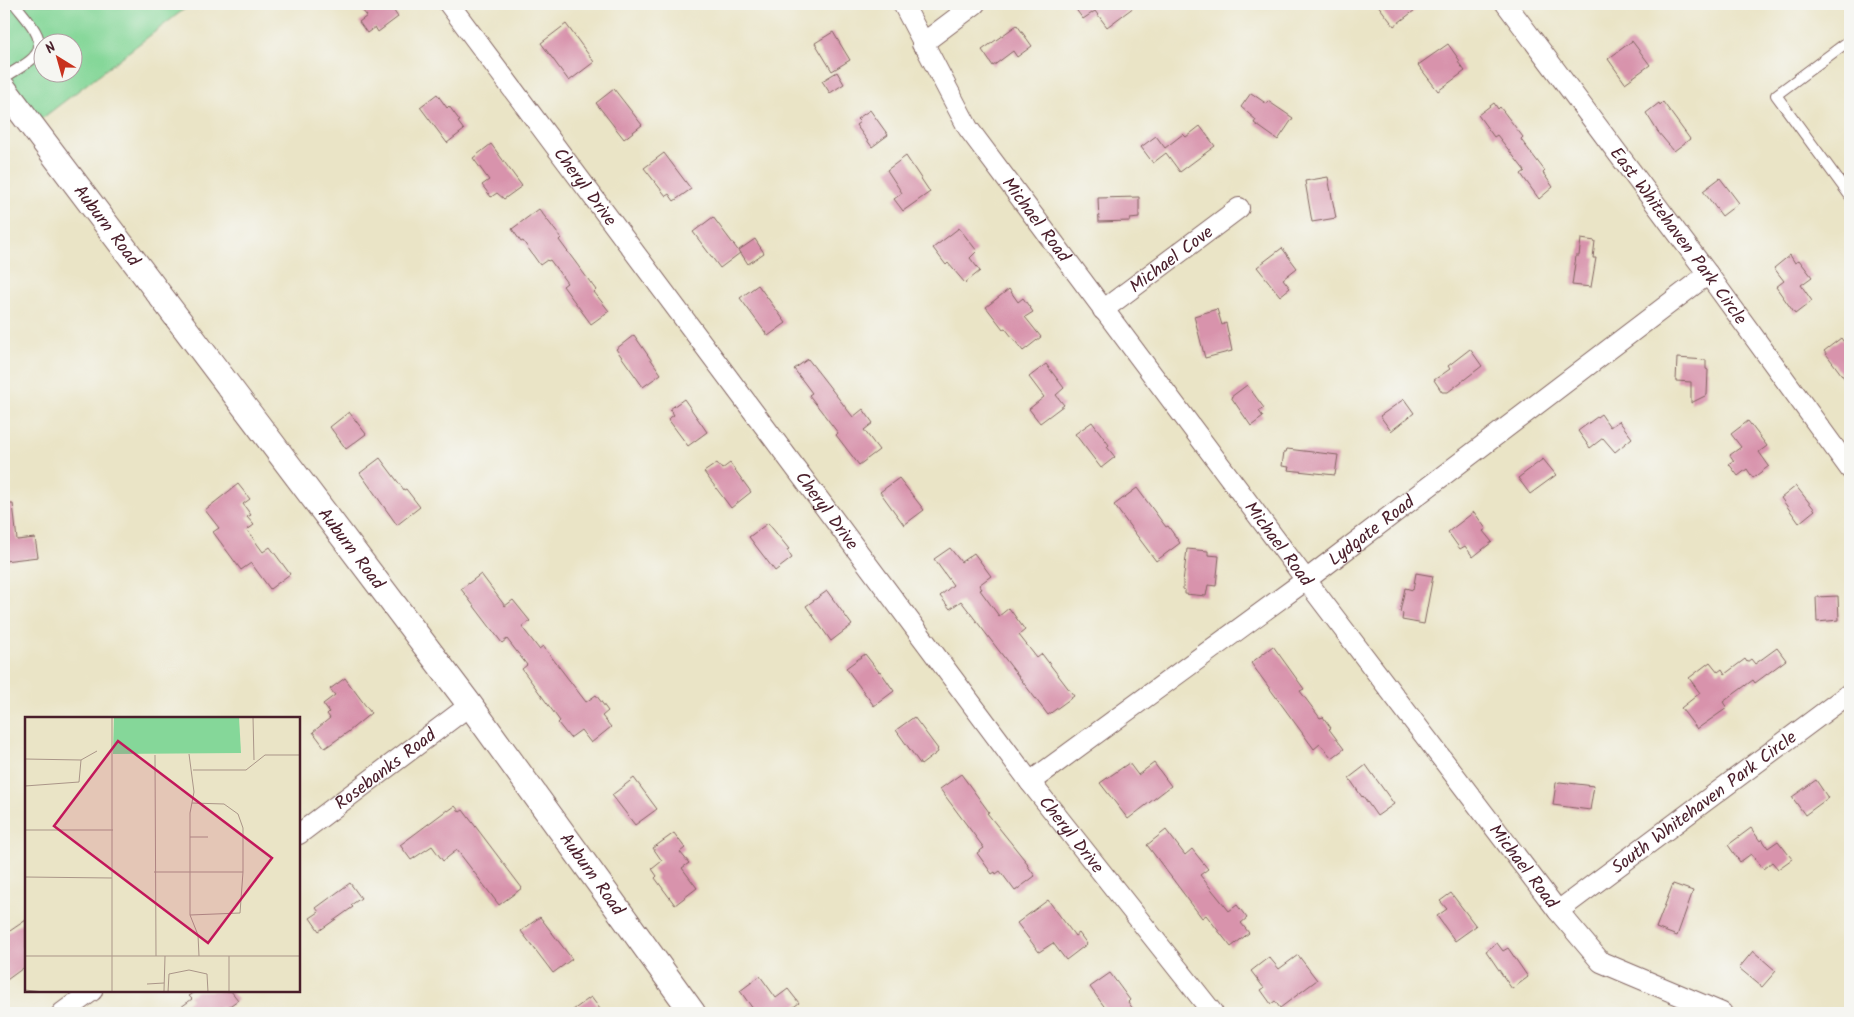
<svg xmlns="http://www.w3.org/2000/svg" width="1854" height="1017" font-family="Kalam,sans-serif">
	<style>
		.green { fill: #85d799; stroke: #687b62; fill-rule: evenodd }
		.building { fill: #d893ac }
		.lines { fill: none; stroke-linecap: round; stroke-linejoin: round }
		.service-casing { stroke: #826461; stroke-width: 12 }
		.minor-casing { stroke: #826461; stroke-width: 22 }
		.tertiary-casing { stroke: #826461; stroke-width: 27 }
		.service { stroke: #fff; stroke-width: 10 }
		.minor { stroke: #fff; stroke-width: 20 }
		.tertiary { stroke: #fff; stroke-width: 25 }
		.labels { text-anchor: middle; stroke-width: 4; stroke-linejoin: round; paint-order: stroke }
		.street-label { font-size: 18px; fill: #4a1f2b; stroke: #f6f6f2 }
		.inset-road { fill: none; stroke: #aa9588; stroke-width: 1 }
		.view { fill: #c2185b; fill-opacity: 0.15; stroke: #c2185b; stroke-width: 2.5 }
		.inset-edge { fill: none; stroke: #4a1f2b; stroke-width: 2.5 }
	</style>
	<rect width="100%" height="100%" fill="#f6f6f2"/>
	<filter id="ink" filterUnits="userSpaceOnUse"><feTurbulence type="fractalNoise" baseFrequency=".02" numOctaves="2"/><feDisplacementMap in="SourceGraphic" scale="10" xChannelSelector="R" yChannelSelector="G"/><feConvolveMatrix kernelMatrix="1 2 1 2 8 2 1 2 1" color-interpolation-filters="sRGB"/></filter>
	<filter id="wash" filterUnits="userSpaceOnUse"><feTurbulence type="fractalNoise" baseFrequency=".0096" numOctaves="4" result="noise"/><feDisplacementMap in="SourceGraphic" scale="20" xChannelSelector="R" yChannelSelector="G"/><feGaussianBlur stdDeviation="1.12" result="paint"/><feColorMatrix in="noise" values="0 0 0 0 0 0 0 0 0 0 0 0 0 0 0 0 0 1.4 0 .05"/><feComposite in="paint" operator="in"/></filter>
	<g filter="url(#wash)">
		<rect width="100%" height="100%" fill="#eae4c6"/>
		<path class="green" d="M4 4H191L40 120 4 70ZM42 42H72V72H42Z"/>
		<g id="blocks">
			<g class="building">
				<path d="M357 4H389L398 17 378 32 375 27 367 33 359 22 367 16Z"/>
				<path d="M1072 4H1138L1107 27 1095 11 1083 19Z"/>
				<path d="M1377 4H1423L1394 26Z"/>
				<path d="M566 24 594 62 569 81 541 43Z"/>
				<path d="M1017 25 1032 46 1017 57 1013 51 993 66 982 50Z"/>
				<path d="M833 32 850 60 832 71 815 43Z"/>
				<path d="M1632 41 1650 65 1625 83 1608 59Z"/>
				<path d="M1448 44 1460 61 1458 62 1465 71 1438 91 1418 65Z"/>
				<path d="M837 72 844 84 830 93 822 81Z"/>
				<path d="M614 89 642 125 624 139 596 103Z"/>
				<path d="M1251 93 1267 104 1268 101 1293 118 1278 140 1254 123 1256 120 1241 107Z"/>
				<path d="M437 94 447 108 449 106 460 121 458 122 464 130 447 143 420 107Z"/>
				<path d="M1663 102 1690 139 1674 151 1658 132 1646 113 1659 103 1660 105Z"/>
				<path d="M1494 103 1498 109 1500 107 1523 137 1521 139 1522 141 1545 171 1543 173 1553 187 1539 199 1521 174 1525 171 1497 135 1494 137 1478 115Z"/>
				<path d="M870 110 888 135 872 147 856 125 860 122 857 119Z"/>
				<path d="M1200 126 1215 146 1180 172 1166 153 1153 163 1141 147 1156 136 1165 148 1183 134 1186 137Z"/>
				<path d="M491 144 522 186 504 199 497 193 491 197 482 185 489 180 473 158Z"/>
				<path d="M664 153 691 189 674 201 669 194 666 196 644 168Z"/>
				<path d="M906 156 930 192 903 211 894 199 902 193 887 170Z"/>
				<path d="M1328 177 1336 218 1312 222 1305 181Z"/>
				<path d="M1720 178 1739 203 1722 216 1703 191Z"/>
				<path d="M1139 197V218L1130 219V221L1099 222 1098 198Z"/>
				<path d="M539 209 561 238 559 240 596 290 594 292 609 311 591 324 563 286 567 283 550 260 548 261 547 260 540 265 523 241 521 242 512 229Z"/>
				<path d="M713 217 740 253 720 268 693 232Z"/>
				<path d="M959 228 977 251 970 258 980 271 965 283 948 263 946 265 933 248Z"/>
				<path d="M755 239 764 253 748 264 739 250Z"/>
				<path d="M1581 239 1595 241 1593 258H1596L1591 287 1572 285 1576 256H1579Z"/>
				<path d="M1282 248 1297 268 1283 279 1290 288 1280 296 1257 267Z"/>
				<path d="M1790 255 1795 263 1799 260 1812 277 1801 285 1812 301 1795 314 1776 287 1784 281 1774 268Z"/>
				<path d="M758 285 786 323 768 336 740 298Z"/>
				<path d="M1009 289 1018 302 1023 298 1033 312 1025 317 1041 337 1023 351 1005 328 1003 329 986 307Z"/>
				<path d="M1217 309 1222 325 1226 323 1232 351 1205 358 1194 316Z"/>
				<path d="M634 335 661 374 643 387 616 349Z"/>
				<path d="M1841 338 1850 351V386L1824 351Z"/>
				<path d="M1470 349 1482 366 1448 392H1442L1434 380 1450 369 1448 366Z"/>
				<path d="M1677 358 1706 360V369L1708 370 1707 395 1691 403V382L1676 381Z"/>
				<path d="M808 359 853 417 863 409 873 423 864 430 879 450 859 465 836 435 838 433 809 395 812 393 794 369Z"/>
				<path d="M1046 364 1064 388 1056 395 1064 405 1040 423 1029 409 1044 397 1029 377Z"/>
				<path d="M1247 385 1264 408 1259 411 1263 417 1251 426 1231 397Z"/>
				<path d="M684 399 707 432 688 446 668 419 674 415 670 409Z"/>
				<path d="M1404 399 1414 413 1391 431 1380 416Z"/>
				<path d="M349 412 366 434 346 449 330 427Z"/>
				<path d="M1601 414 1610 427 1619 421 1632 438 1615 452 1603 438 1590 448 1578 431Z"/>
				<path d="M1748 421 1767 446 1759 452 1769 466 1753 478 1747 469 1738 476 1729 464 1734 461 1730 455 1741 447 1731 434Z"/>
				<path d="M1092 422 1109 445 1107 447 1115 457 1101 468 1075 434Z"/>
				<path d="M1287 449 1338 455 1335 475 1288 470 1289 467 1282 466 1284 452H1286Z"/>
				<path d="M380 458 404 490 406 489 420 507 397 525 360 473Z"/>
				<path d="M1543 459 1556 475 1530 494 1518 478Z"/>
				<path d="M717 463 722 469 730 463 751 492 731 508 704 472Z"/>
				<path d="M899 478 924 510 904 525 880 492Z"/>
				<path d="M238 484 250 499 243 504 251 515 247 517 254 525 247 530 263 552 270 547 290 574 270 589 251 563 241 570 213 532 219 528 205 510Z"/>
				<path d="M1796 486 1815 510 1799 523 1781 498Z"/>
				<path d="M1137 488 1166 527 1168 526 1180 543 1156 561 1114 505Z"/>
				<path d="M4 504H13L17 540 35 538 38 557 4 561Z"/>
				<path d="M1474 512 1486 529 1483 531 1492 542 1473 557 1465 546 1460 549 1448 532Z"/>
				<path d="M768 523 789 549 787 550 792 558 775 571 749 537Z"/>
				<path d="M950 548 961 562 974 553 991 576 979 585 982 589 980 590 999 616 1009 608 1025 630 1019 635 1037 658 1042 654 1074 696 1048 715 961 601 950 609 940 596 953 585 934 559Z"/>
				<path d="M1187 549 1208 551V555L1219 556 1216 586 1208 585 1206 596 1185 594V590L1183 589V582Z"/>
				<path d="M1416 573 1433 576 1424 624 1402 620 1403 613 1400 612 1405 588 1413 590Z"/>
				<path d="M481 574 505 606 513 600 530 621 522 627 539 649 543 646 586 702 596 695 608 711 602 716 611 727 591 743 581 730 570 738 558 723 560 721 522 669 527 665 507 639 502 643 461 589Z"/>
				<path d="M827 591 852 625 831 641 806 606Z"/>
				<path d="M1838 596 1839 620 1817 622 1816 597Z"/>
				<path d="M1273 646 1304 689 1300 691 1320 718 1323 717 1331 728 1329 729 1344 749 1332 758 1320 744 1314 749 1251 663Z"/>
				<path d="M1777 648 1786 660 1755 683 1753 680 1723 702 1727 708 1697 729 1681 708 1700 693 1689 678 1710 662 1718 672 1722 669 1725 674 1745 659 1747 662 1751 659 1755 664Z"/>
				<path d="M865 654 879 672 880 671 894 691 874 706 846 668Z"/>
				<path d="M345 678 371 713 348 732 325 748 313 732 330 718 327 714 329 712 323 704 335 695 330 689Z"/>
				<path d="M914 717 938 749 937 750 938 752 921 765 896 730Z"/>
				<path d="M1129 763 1138 775 1154 763 1171 786 1128 819 1100 783Z"/>
				<path d="M1366 765 1394 804 1377 816 1363 796 1362 797 1349 778Z"/>
				<path d="M961 774 989 812 987 813 1028 864 1027 865 1035 876 1015 891 1000 871 996 874 995 872 992 874 977 853 984 848 940 789Z"/>
				<path d="M634 778 657 809 635 825 612 795Z"/>
				<path d="M1816 780 1828 798 1805 815 1792 797Z"/>
				<path d="M1560 782 1594 786 1590 810 1553 805 1556 783Z"/>
				<path d="M455 806 460 812 463 810 522 888 499 905 457 850 443 861 432 846 411 860 400 845 447 810 448 811Z"/>
				<path d="M1751 828 1760 841 1762 839 1768 848 1778 841 1792 859 1778 869 1772 862 1763 869 1751 854 1740 862 1728 845Z"/>
				<path d="M1166 830 1185 855 1192 849 1208 869 1200 875 1229 911 1237 905 1247 918 1241 923 1249 933 1231 947 1206 915 1202 918 1147 845Z"/>
				<path d="M674 833 685 848 680 852 689 863 682 868 697 888 675 905 655 878 657 876 652 869 662 861 653 848Z"/>
				<path d="M350 883 361 898 351 905 353 907 319 931 310 918 319 912 316 908Z"/>
				<path d="M1673 884 1693 891 1677 936 1656 928Z"/>
				<path d="M1451 893 1476 926 1455 941 1437 916 1447 909 1440 901Z"/>
				<path d="M1048 900 1075 936 1079 933 1087 944 1066 960 1053 943 1039 952 1017 923Z"/>
				<path d="M540 917 572 959 553 973 521 931Z"/>
				<path d="M26 920V966L4 982V935Z"/>
				<path d="M1497 943 1503 951 1508 948 1528 977 1512 989 1486 951Z"/>
				<path d="M1753 951 1776 971 1762 987 1739 968Z"/>
				<path d="M1298 955 1317 980 1280 1008 1275 1001 1271 1004 1261 990 1264 988 1251 971 1269 957 1279 969Z"/>
				<path d="M1110 973 1130 1000 1128 1002 1136 1013H1109L1090 987Z"/>
				<path d="M760 976 776 998 788 989 799 1003 787 1012V1013H756L740 991Z"/>
				<path d="M197 991H231L238 1000 224 1010 222 1007 214 1013H173L192 999 189 996Z"/>
				<path d="M591 997 603 1013H569Z"/>
			</g>
		</g>
	</g>
	<g filter="url(#ink)">
		<use href="#blocks" fill-opacity="0" stroke="#826461" stroke-width="1"/>
		<g class="lines">
			<defs>
				<g id="service">
					<path d="M1850 40 1776 95 1850 196"/>
					<path d="M4 78C13 71 25 66 33 58 51 41 25 18 15 4"/>
				</g>
				<g id="minor">
					<path id="s1" d="M449 4 1030 782 1213 1013"/>
					<path id="s2" d="M903 4 968 128 1306 580 1558 911 1601 962 1722 1013"/>
					<path id="s3" d="M1506 4 1708 274 1850 469"/>
					<path d="M922 44 975 4"/>
					<path id="s4" d="M1103 310 1239 208"/>
					<path id="s5" d="M1030 782 1306 580 1708 274"/>
					<path id="s6" d="M299 834 470 705"/>
					<path id="s7" d="M1558 911 1850 693"/>
					<path d="M62 1013 92 991"/>
				</g>
				<g id="tertiary">
					<path id="s8" d="M4 89 470 705 693 1013"/>
				</g>
			</defs>
			<use href="#service" class="service-casing"/>
			<use href="#minor" class="minor-casing"/>
			<use href="#tertiary" class="tertiary-casing"/>
			<use href="#service" class="service"/>
			<use href="#minor" class="minor"/>
			<use href="#tertiary" class="tertiary"/>
		</g>
	</g>
	<g class="labels">
		<g class="street-label">
			<text dy="6" stroke="none"><textPath href="#s1" startOffset="228">Cheryl Drive</textPath></text>
			<text dy="6" stroke="none"><textPath href="#s2" startOffset="254">Michael Road</textPath></text>
			<text dy="6" stroke="none"><textPath href="#s8" startOffset="171">Auburn Road</textPath></text>
			<text dy="6" stroke="none"><textPath href="#s3" startOffset="289">East Whitehaven Park Circle</textPath></text>
			<text dy="6" stroke="none"><textPath href="#s4" startOffset="85">Michael Cove</textPath></text>
			<text dy="6" stroke="none"><textPath href="#s1" startOffset="632">Cheryl Drive</textPath></text>
			<text dy="6" stroke="none"><textPath href="#s5" startOffset="424">Lydgate Road</textPath></text>
			<text dy="6" stroke="none"><textPath href="#s2" startOffset="659">Michael Road</textPath></text>
			<text dy="6" stroke="none"><textPath href="#s8" startOffset="576">Auburn Road</textPath></text>
			<text dy="6" stroke="none"><textPath href="#s6" startOffset="108">Rosebanks Road</textPath></text>
			<text dy="6" stroke="none"><textPath href="#s7" startOffset="182">South Whitehaven Park Circle</textPath></text>
			<text dy="6" stroke="none"><textPath href="#s1" startOffset="1038">Cheryl Drive</textPath></text>
			<text dy="6" stroke="none"><textPath href="#s2" startOffset="1064">Michael Road</textPath></text>
			<text dy="6" stroke="none"><textPath href="#s8" startOffset="981">Auburn Road</textPath></text>
		</g>
	</g>
	<g transform="translate(25 717)">
		<rect width="275" height="275" fill="#eae4c6"/>
		<path d="M89 0H214L216 36 88 37Z" fill="#85d799"/>
		<path class="inset-road" d="M228 0 229 43M164 37 169 75 165 96V198L173 218 174 239M130 38 131 239M0 42 56 43 72 34M168 53H221L240 38H275M0 69 54 65 56 43M0 113H88M165 120H183M129 155H218M0 160 87 161M165 198 215 196 218 155V111L213 97 199 87 167 86M0 239H275M122 267 139 266M0 273 19 275M139 274 140 239M87 275V0M143 275 144 257 164 253 182 257 183 275M204 275V239"/>
		<path class="view" d="M93 24 247 141 183 226 29 109Z"/>
		<rect width="275" height="275" class="inset-edge"/>
	</g>
	<rect width="1854" height="1017" fill="none" stroke="#f6f6f2" stroke-width="20"/>
	<g transform="translate(58 58) rotate(323)"><circle r="24" fill="#f6f6f2" stroke="#b1a0a2"/>
	<path d="M0-4L9 19L0 12L-9 19Z" fill="#c8321e"/>
	<text y="-8" font-size="14" font-weight="bold" text-anchor="middle" fill="#4a1f2b">N</text>
	</g>
</svg>
